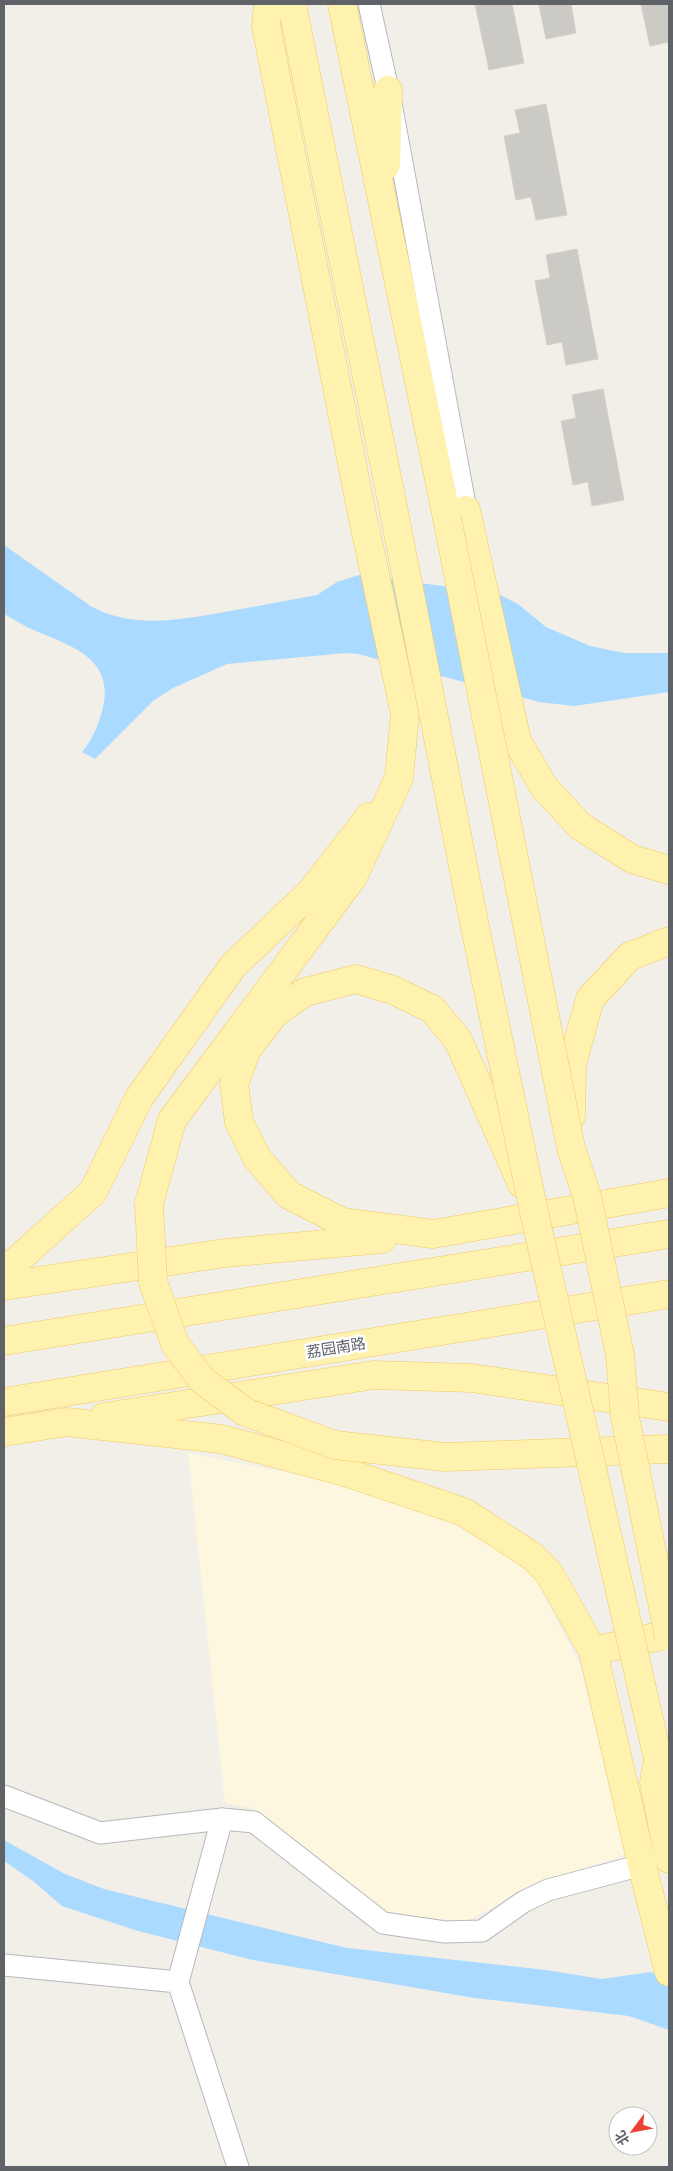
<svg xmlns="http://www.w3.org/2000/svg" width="673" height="2171" font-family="Cabin,'Noto Sans SC',sans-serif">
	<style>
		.commercial { fill: #fef7e0 }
		.water { fill: #aadaff }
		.building { fill: #cccac5; stroke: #d6d1c6 }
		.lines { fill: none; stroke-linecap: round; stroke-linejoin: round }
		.minor-casing { stroke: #b5b8bc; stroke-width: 23 }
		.major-casing { stroke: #f2c960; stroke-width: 29 }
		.minor { stroke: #fff; stroke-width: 21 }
		.major { stroke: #fff2af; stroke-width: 28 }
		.major-bridge-casing { stroke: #f2c960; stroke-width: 29; stroke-linecap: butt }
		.major-bridge { stroke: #fff2af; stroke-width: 28 }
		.labels { text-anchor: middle; stroke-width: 5; stroke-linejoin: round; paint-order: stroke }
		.street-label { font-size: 15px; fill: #5f6368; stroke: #fff }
	</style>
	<rect width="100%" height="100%" fill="#f1efe8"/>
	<path class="commercial" d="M188 1453 311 1477 453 1519 526 1560 580 1665 626 1854 523 1891 465 1922 388 1913 251 1808 225 1803Z"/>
	<g class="water">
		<path d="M4 545 92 607C136 630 184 619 230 611 259 606 288 600 317 595L337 582 359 575 496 593 518 604 546 627 590 646 624 653H669V692L574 706 539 702 358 654 346 653 227 664 173 688 153 701 95 759 82 752C92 740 98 726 102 711 116 661 75 647 38 632 26 627 15 620 4 614Z"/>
		<path d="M4 1840 65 1874 104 1889 347 1948 546 1970 602 1979 651 1972 669 1979V2030L629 2016 475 1998 253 1960 138 1931 62 1906 33 1881 4 1861Z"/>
	</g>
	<g class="building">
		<path d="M475 4H512L524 63 489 70Z"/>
		<path d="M546 4H571L576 33 546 39 539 5Z"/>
		<path d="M641 4H669V42L650 46Z"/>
		<path d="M546 104 567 215 536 220 531 197 516 200 504 136 520 133 515 110Z"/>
		<path d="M577 249 598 359 566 365 562 342 547 345 535 281 550 278 546 255Z"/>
		<path d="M603 389 624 500 592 506 588 482 573 485 561 421 576 418 572 395Z"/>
	</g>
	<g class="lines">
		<defs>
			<g id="minor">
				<path d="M369 4 391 103 466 510"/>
				<path d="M4 1796 100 1833 222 1819"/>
				<path d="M4 1965 178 1982 238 2167"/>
				<path d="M178 1982 222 1819 254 1822 383 1923 445 1932 482 1931 523 1902 548 1890 642 1865"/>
			</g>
			<g id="major">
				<path d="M292 4 392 502"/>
				<path d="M342 4 447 518"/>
				<path d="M386 165 388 90"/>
				<path d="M466 510 517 741 544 787 580 826 632 859 669 870"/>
				<path d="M571 1116 572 1064 590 999 630 956 669 941"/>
				<path d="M522 1184 458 1040 432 1009 393 990 356 979 305 992 275 1013 247 1049 234 1084 239 1122 257 1158 289 1195 342 1222 433 1234 669 1193"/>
				<path d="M149 1204 172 1120 353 877 399 778 405 714 362 514 266 26 268 4"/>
				<path d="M4 1272 93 1192 139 1098 233 966 311 892 369 817"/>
				<path d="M4 1286 225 1253 382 1239"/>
				<path d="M4 1341 669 1234"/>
				<path d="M4 1402 669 1294"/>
				<path d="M104 1417 374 1375 472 1378 669 1407"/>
				<path d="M4 1432 66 1422 221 1439 345 1472 464 1512 532 1556 549 1573 593 1651 642 1865 669 1972"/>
				<path d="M445 1457 669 1449"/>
				<path d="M593 1651 669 1634"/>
				<path d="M658 1759 654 1782 669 1859"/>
			</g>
		</defs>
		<use href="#minor" class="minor-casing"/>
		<use href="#major" class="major-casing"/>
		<use href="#minor" class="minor"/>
		<use href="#major" class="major"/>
		<defs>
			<g id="major-bridge">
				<path d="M392 502 474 922 534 1212 658 1759"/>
				<path d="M447 518 571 1148 587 1196 620 1355 625 1417 669 1637"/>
				<path d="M149 1204 153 1282 175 1344 202 1380 245 1412 335 1445 445 1457"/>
			</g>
		</defs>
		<use href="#major-bridge" class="major-bridge-casing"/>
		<use href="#major-bridge" class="major-bridge"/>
	</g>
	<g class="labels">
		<g class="street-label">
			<text transform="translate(336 1348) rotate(-9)" y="5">荔园南路</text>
		</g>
	</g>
	<rect width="673" height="2171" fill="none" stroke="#5f6368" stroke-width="10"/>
	<g transform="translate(633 2131) rotate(238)"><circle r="24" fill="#ffffff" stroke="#bfc1c3"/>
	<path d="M0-4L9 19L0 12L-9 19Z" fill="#ea4335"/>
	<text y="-8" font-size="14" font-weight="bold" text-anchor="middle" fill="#5f6368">北</text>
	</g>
</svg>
